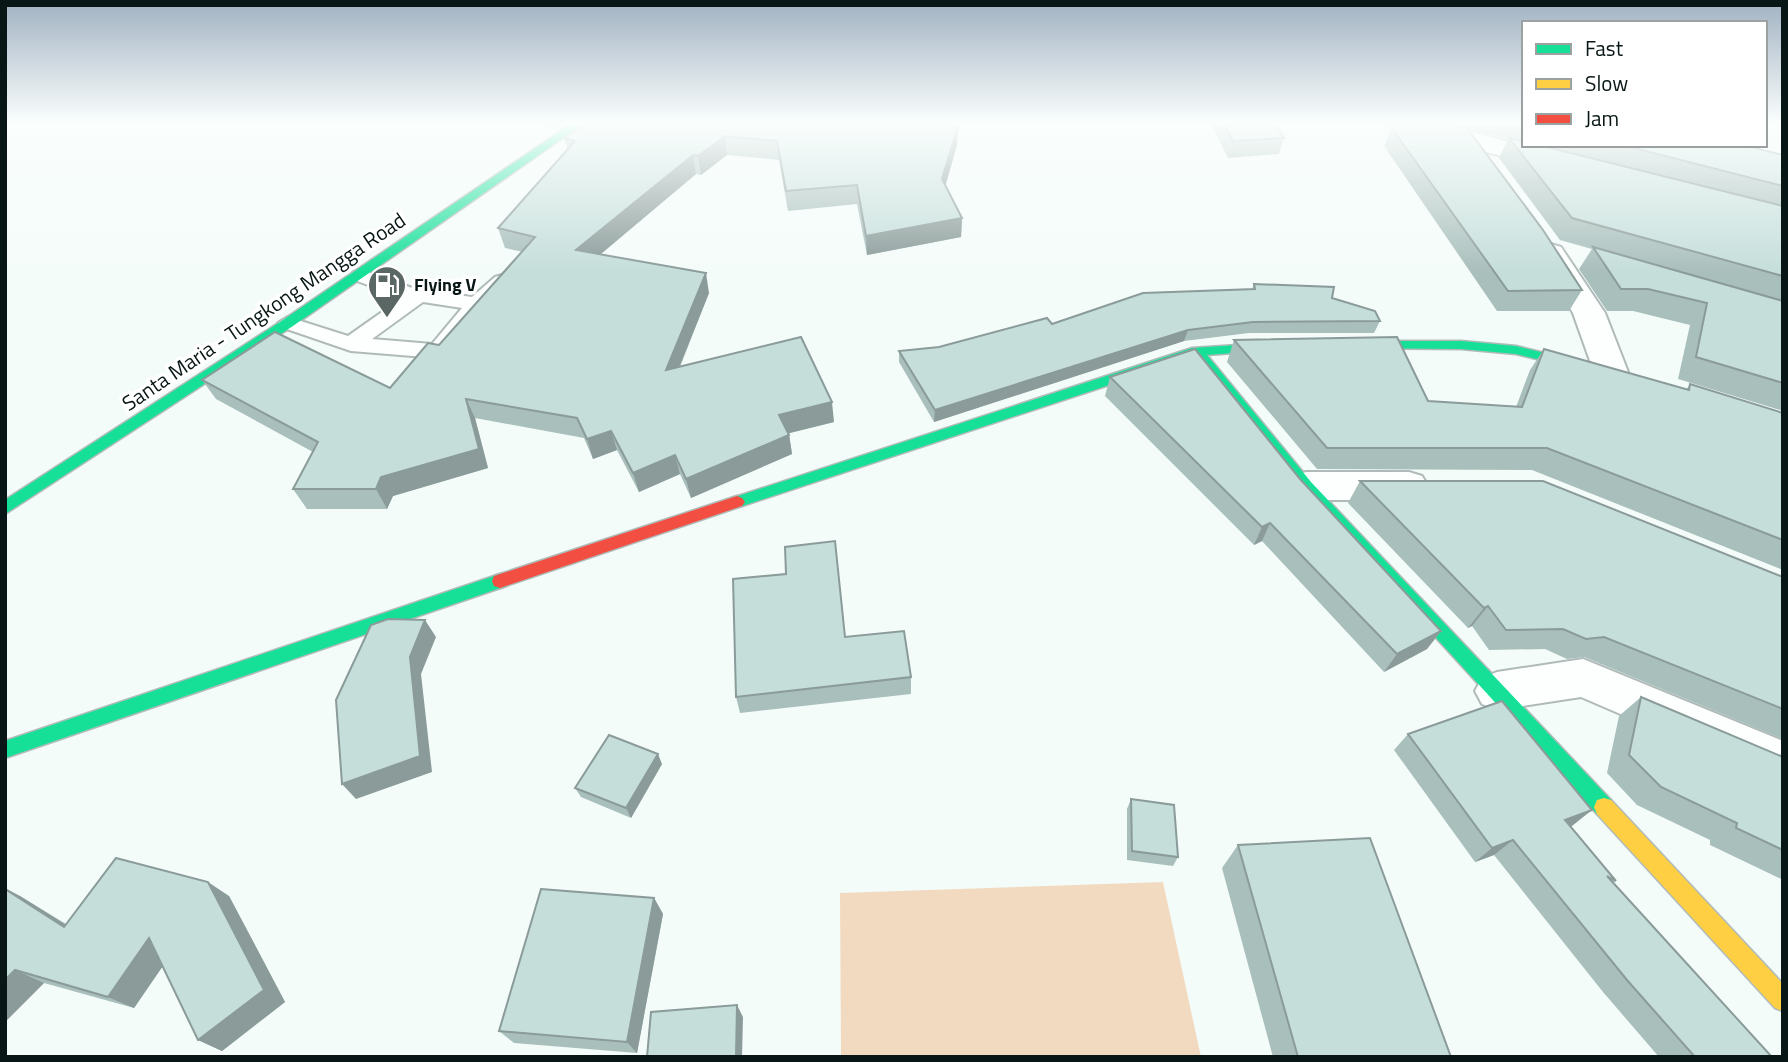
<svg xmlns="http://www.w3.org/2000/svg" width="1788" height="1062" font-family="'Titillium Web',sans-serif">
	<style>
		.green { fill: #f2dac1 }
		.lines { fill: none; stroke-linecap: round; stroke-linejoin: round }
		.lane-casing { stroke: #b0bbb9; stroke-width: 4 }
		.street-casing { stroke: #b0bbb9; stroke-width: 4 }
		.fast-casing { stroke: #b0bbb9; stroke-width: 3 }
		.slow-casing { stroke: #b0bbb9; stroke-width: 3 }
		.jam-casing { stroke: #b0bbb9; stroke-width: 3 }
		.lane { fill: #fdfffe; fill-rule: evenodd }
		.street { fill: #fdfffe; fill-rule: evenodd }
		.fast { fill: #16e098; fill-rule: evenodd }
		.slow { fill: #ffcf43; fill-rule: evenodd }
		.jam { fill: #f24e42; fill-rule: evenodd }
		.wall { fill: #a9bfbb }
		.shaded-wall { fill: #8a9b99 }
		.building { fill: #c5deda; stroke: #8a9b99; stroke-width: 2 }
		.labels { text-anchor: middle; stroke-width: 7; stroke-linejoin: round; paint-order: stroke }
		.far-poi-label { font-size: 18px; font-weight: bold; fill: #081715; stroke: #fff; text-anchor: start }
		.street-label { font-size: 21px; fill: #081715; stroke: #fff }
	</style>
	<rect width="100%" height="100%" fill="#f4fcfa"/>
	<path class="green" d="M1163 882 1201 1057H841L840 893Z"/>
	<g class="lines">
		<defs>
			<path id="lane" d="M359 269 415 289 472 297 495 277 502 275 512 281 483 308 444 356 437 358 351 351 281 327 278 323 288 317 348 336 402 298 352 279 349 275ZM423 302 462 308 432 344 372 339Z"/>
			<g id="street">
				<path d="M1396 124H1439L1564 156 1568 162 1564 168 1555 170 1399 129Z"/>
				<path d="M1551 244 1561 247 1605 313 1628 372 1623 380 1611 383 1599 380 1594 372 1573 313 1536 253 1541 247Z"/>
				<path d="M1306 472H1409L1422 476 1428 486 1422 496 1409 500H1306L1293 496 1287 486 1293 476Z"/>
				<path d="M1583 659 1783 741V784L1581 697 1497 710 1482 704 1475 691 1482 678 1497 672Z"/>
			</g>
			<g id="fast">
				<path d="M571 124H583L293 326 5 514V500L283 320Z"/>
				<path d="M1348 341H1461L1516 346 1595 365 1597 368 1590 372 1516 354 1461 349 1343 348V342Z"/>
				<path d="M1285 342 1290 343V349L1207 355 1311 482 1611 800 1614 807 1611 814 1604 816 1597 814 1301 490 1194 357 742 506H732L729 502 732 498 1192 348Z"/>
				<path d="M500 574 506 576 508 581 506 586 5 758V741Z"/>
			</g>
			<path id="slow" d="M1604 798 1611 800 1783 984V1011L1775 1008 1597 814 1594 807 1597 800Z"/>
			<path id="jam" d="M737 496 742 498 745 502 742 506 500 588 494 586 492 581 494 576Z"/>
		</defs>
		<use href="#lane" class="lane-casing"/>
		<use href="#street" class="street-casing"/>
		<use href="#fast" class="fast-casing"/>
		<use href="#slow" class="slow-casing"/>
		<use href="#jam" class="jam-casing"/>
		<use href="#lane" class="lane"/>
		<use href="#street" class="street"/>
		<use href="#fast" class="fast"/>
		<use href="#slow" class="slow"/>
		<use href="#jam" class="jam"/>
	</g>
	<g class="wall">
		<path d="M538 124H556L551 128Z"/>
		<path d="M577 124H936L957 145 945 185 962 218 961 237 867 255 857 204 788 211 779 160 727 155 701 175 696 174 600 254 709 293 680 367 834 422 789 433 792 454 691 498 680 474 639 492 617 450 593 459 584 438 475 418 488 468 393 496 387 509H307L293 489 313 452 216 399 202 380 390 388 439 345 523 252 505 248 498 228 568 150 564 138 578 128Z"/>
		<path d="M1211 124H1275L1284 138 1279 154 1228 158Z"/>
		<path d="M1393 124H1524V145H1743L1783 155V411L1678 379 1690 325 1633 311H1607L1579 269 1592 249 1560 240 1499 158 1508 139 1468 129 1582 290 1569 311H1497L1384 146Z"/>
		<path d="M1254 284 1332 298 1380 321 1374 333H1249L1184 341 934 422 899 362V351L939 347 1052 324 1252 289Z"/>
		<path d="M1234 340 1428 401 1516 407 1530 370 1544 349 1686 390 1690 384 1783 413V570L1532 470 1317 469 1227 362Z"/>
		<path d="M1110 377 1300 479 1441 631 1427 649 1384 672 1262 541 1254 545 1105 396Z"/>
		<path d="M1360 481 1783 577V739L1584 657 1567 659 1545 649 1489 650 1472 626 1468 628 1348 503Z"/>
		<path d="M845 637 911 677V694L740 713 736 697Z"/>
		<path d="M1641 697 1783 757V880L1710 845V840L1637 805 1607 773 1619 716Z"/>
		<path d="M1408 734 1572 826H1570L1616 881 1613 883 1772 1057H1659L1603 992 1494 855 1475 862 1394 750Z"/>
		<path d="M662 764 631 818 581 797 575 788Z"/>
		<path d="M1131 799 1178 857 1173 866 1127 860V809Z"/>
		<path d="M1238 845 1451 1057H1273L1222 868Z"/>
		<path d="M20 896 66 924 229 896 285 1002 222 1051 198 1040 163 966 134 1008 44 983 5 1022Z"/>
		<path d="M654 898 663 914 637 1053 514 1043 499 1031Z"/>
	</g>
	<g class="shaded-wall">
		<path d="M958 126 957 145 942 198V179Z"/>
		<path d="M725 136 727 155 701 175 698 156Z"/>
		<path d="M693 155 696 174 582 270 576 250Z"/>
		<path d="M962 218 961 237 867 255 866 236Z"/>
		<path d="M706 273 709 293 670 390 666 370Z"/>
		<path d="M1188 330 1184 341 934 422 935 410Z"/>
		<path d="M466 399 475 418 488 468 393 496 387 509 376 489 381 477Z"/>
		<path d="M832 402 834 422 782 435 779 415Z"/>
		<path d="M611 431 617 450 593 459 587 439Z"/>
		<path d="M789 435 792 454 691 498 686 479Z"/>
		<path d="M675 455 680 474 639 492 633 473Z"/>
		<path d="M1270 523 1262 541 1254 545 1262 527Z"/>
		<path d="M1488 606 1472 626 1468 628 1484 608Z"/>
		<path d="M425 620 436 637 421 674 432 772 356 799 342 784Z"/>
		<path d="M1441 631 1427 649 1384 672 1397 654Z"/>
		<path d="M658 754 662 764 631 818 626 808Z"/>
		<path d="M1592 810 1572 826 1545 836 1565 820Z"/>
		<path d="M1513 840 1494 855 1475 862 1492 848Z"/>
		<path d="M208 882 229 896 285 1002 222 1051 198 1040Z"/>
		<path d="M5 888 20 896 90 940 64 927 5 889Z"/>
		<path d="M654 898 663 914 637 1053 627 1042Z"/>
		<path d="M149 938 173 951 134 1008 108 997Z"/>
		<path d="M15 970 44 983 5 1022V980Z"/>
		<path d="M737 1005 743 1017 742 1057H736Z"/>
	</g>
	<g class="building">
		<path d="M584 124H936L958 126 942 179 962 218 866 236 857 185 786 191 777 141 725 136 698 156 693 155 576 250 706 273 666 370 801 337 832 402 779 415 789 435 686 479 675 455 633 473 611 431 587 439 577 418 466 399 479 449 381 477 376 489H293L318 442 202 380 275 332 390 388 428 343 439 345 535 237 498 228 575 141 564 138Z"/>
		<path d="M1224 124H1275L1284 138 1233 141Z"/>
		<path d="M1393 124H1455L1467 128 1543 230 1582 290 1508 291 1391 127Z"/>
		<path d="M1509 138 1524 141V145H1539L1783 206V276L1572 218Z"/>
		<path d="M1622 145H1743L1783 155V186Z"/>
		<path d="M1593 247 1783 301V383L1696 357 1707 303 1648 289H1621Z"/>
		<path d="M1254 284 1334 287 1332 298 1375 311 1380 321 1253 322 1188 330 935 410 899 351 939 347 1047 318 1052 324 1143 293 1255 289Z"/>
		<path d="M1397 337 1428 401 1522 407 1544 349 1689 390 1690 384 1783 413V540L1547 448H1327L1234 340Z"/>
		<path d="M1195 349 1300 479 1441 631 1397 654 1270 523 1262 527 1110 377Z"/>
		<path d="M1360 481H1543L1783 577V709L1604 637 1586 639 1563 629 1506 630 1488 606 1484 608Z"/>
		<path d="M835 541 845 637 904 631 911 677 736 697 733 579 786 574 785 547Z"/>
		<path d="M388 619 425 620 410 657 420 756 342 784 336 700 371 625Z"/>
		<path d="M1641 697 1783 757V850L1736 828 1737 823 1661 787 1629 755Z"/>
		<path d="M1502 701 1592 810 1565 820 1616 881 1607 876 1772 1057H1695L1627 980 1513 840 1492 848 1408 734Z"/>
		<path d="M609 735 658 754 626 808 575 788Z"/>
		<path d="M1131 799 1174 805 1178 857 1132 851Z"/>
		<path d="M1370 838 1451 1057H1298L1238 845Z"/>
		<path d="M116 858 208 882 264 990 198 1040 149 938 108 997 15 970 5 980V889L64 927Z"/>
		<path d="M541 889 654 898 627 1042 499 1031Z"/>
		<path d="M737 1005 736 1057H647L651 1012Z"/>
	</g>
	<linearGradient id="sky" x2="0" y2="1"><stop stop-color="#a1b2c2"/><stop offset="0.45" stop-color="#fafefd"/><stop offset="1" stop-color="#fafefd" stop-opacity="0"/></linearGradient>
	<rect width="1788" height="273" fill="url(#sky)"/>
	<defs>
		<symbol id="fuel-pin" viewBox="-11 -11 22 30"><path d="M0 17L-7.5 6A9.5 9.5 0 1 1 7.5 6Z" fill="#5b6765" stroke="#fff"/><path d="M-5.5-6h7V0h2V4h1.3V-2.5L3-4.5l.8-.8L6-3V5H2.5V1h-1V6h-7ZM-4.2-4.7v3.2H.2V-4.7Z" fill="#fff"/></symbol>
	</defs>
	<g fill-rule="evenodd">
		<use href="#fuel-pin" x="365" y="263" width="44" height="60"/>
	</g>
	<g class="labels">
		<g class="far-poi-label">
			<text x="414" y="291">Flying V</text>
		</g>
		<g class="street-label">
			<text transform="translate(264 312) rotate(-34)" y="7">Santa Maria - Tungkong Mangga Road</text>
		</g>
	</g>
	<rect width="1788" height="1062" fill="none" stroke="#081715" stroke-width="14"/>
	<rect x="1522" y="21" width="245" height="126" fill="#ffffff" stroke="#9ca2a1" stroke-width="2"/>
	<rect x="1536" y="44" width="35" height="10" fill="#16e098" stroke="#9ca2a1" stroke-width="2"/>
	<text x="1585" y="56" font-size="21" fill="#081715">Fast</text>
	<rect x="1536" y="79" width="35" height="10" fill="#ffcf43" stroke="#9ca2a1" stroke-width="2"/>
	<text x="1585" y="91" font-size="21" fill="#081715">Slow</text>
	<rect x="1536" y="114" width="35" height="10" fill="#f24e42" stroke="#9ca2a1" stroke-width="2"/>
	<text x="1585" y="126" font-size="21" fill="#081715">Jam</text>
</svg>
